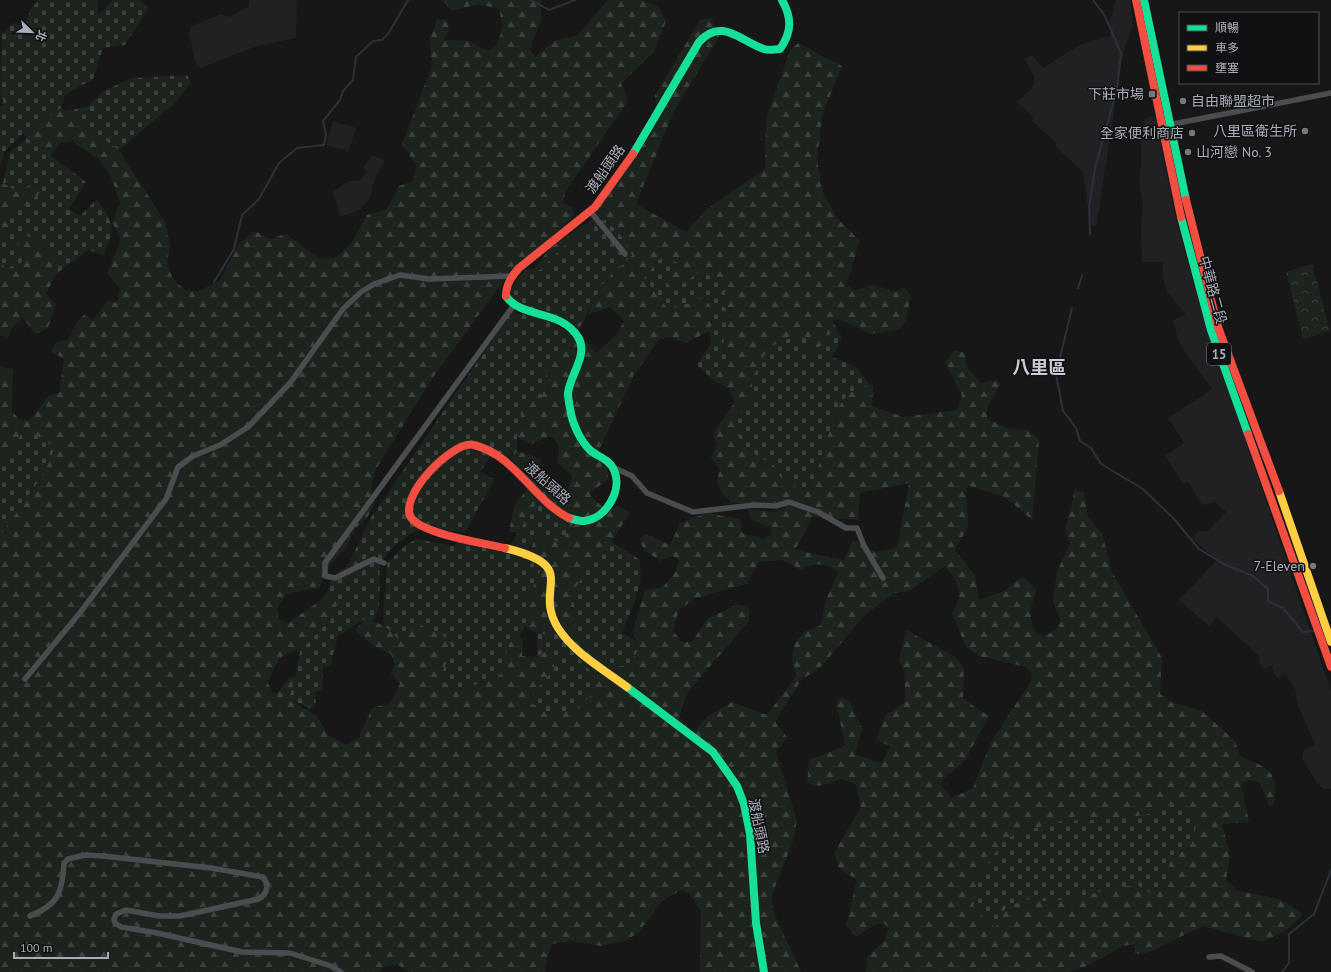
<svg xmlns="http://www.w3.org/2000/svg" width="1331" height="972" font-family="'PT Sans','Noto Sans TC',sans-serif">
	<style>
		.built { fill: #212123 }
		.forest { fill: url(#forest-firs); fill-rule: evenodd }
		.cemetery { fill: url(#cemetery-stones) }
		.park { fill: url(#park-crowns) }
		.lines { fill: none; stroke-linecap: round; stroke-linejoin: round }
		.stream { stroke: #2a3239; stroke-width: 2 }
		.street { stroke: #4b4c50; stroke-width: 5.5 }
		.fast { stroke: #16e098; stroke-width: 8 }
		.slow { stroke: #ffcf43; stroke-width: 8 }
		.jam { stroke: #f24e42; stroke-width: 8 }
		.poi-dot { fill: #757880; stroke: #111113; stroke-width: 1.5 }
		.labels { text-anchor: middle; stroke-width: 3; stroke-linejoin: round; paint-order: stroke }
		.shield { fill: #111113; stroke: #7b7e86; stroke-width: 1 }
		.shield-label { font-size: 13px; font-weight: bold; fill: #a8adb8 }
		.poi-label { font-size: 14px; fill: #a8adb8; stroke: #111113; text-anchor: end }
		.street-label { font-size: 14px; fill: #a8adb8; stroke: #111113 }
		.district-label { font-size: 18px; font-weight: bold; fill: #c9ccd4; stroke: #111113 }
	</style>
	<defs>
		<pattern id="forest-firs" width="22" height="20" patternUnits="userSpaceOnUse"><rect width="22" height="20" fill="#1d241e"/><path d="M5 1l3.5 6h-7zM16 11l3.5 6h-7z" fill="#3b413d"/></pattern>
		<pattern id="cemetery-stones" width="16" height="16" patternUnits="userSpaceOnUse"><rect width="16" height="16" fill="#1d241e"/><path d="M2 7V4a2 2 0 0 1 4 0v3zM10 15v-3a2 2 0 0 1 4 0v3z" fill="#3b413d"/></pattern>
		<pattern id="park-crowns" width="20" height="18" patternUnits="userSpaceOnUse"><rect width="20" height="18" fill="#1d241e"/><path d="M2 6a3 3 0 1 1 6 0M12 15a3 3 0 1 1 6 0" fill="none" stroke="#3b413d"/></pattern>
	</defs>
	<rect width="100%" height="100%" fill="#171717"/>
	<g class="built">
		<path d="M249 0H297L296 38 254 47 201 68 196 65 189 33 191 26 221 14 230 17 249 6Z"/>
		<path d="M1116 0H1130L1133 27 1126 43 1121 65 1097 222 1095 226 1090 225 1085 183 1082 171 1057 148 1055 141 1032 121 1033 117 1017 102 1034 86V76L1025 59 1032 55 1043 68 1081 44 1110 36V21Z"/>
		<path d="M1155 116 1176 219 1202 313 1331 691V789H1324L1317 783 1302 759 1304 750 1315 744 1297 703 1295 689 1285 674 1277 678 1271 666 1264 669 1258 660 1260 657 1217 617 1209 626 1179 600 1217 560 1192 538 1199 531H1207L1226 512 1215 502 1202 505 1188 482 1183 484 1165 456 1184 443 1168 418 1212 389 1186 354 1178 338 1173 321 1186 314 1167 292 1162 276 1163 262H1142L1141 226 1143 205 1139 181 1141 168V146L1145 118Z"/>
		<path d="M333 121 356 128 349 151 326 145Z"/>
		<path d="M372 155 385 161 375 178 370 198 360 210 343 216 340 215 333 192 349 181H359L367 172 363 168Z"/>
	</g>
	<g class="forest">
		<path d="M443 0H541V21L529 49 535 57 556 40 577 36 608 0H644L659 7 666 21 653 53 621 83 628 101 565 192 563 203 572 207 573 217 508 275 431 380 376 469 371 486 375 502 367 518 355 529 346 547 330 565 319 588 287 594 278 607V618L288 623 325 597 335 598 338 603 332 618 300 651C277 652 276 665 268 683L272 692 277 693 290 677 295 678 290 700 317 716 328 735 346 745 358 738 372 708 390 703 400 684 391 673 395 664 391 654 376 648 355 630 366 619 385 626 399 640 417 623 449 639 452 650 440 680 471 688 484 679 500 676 510 641 519 636 523 640 522 656 537 657 546 651 555 663 554 669 531 697 576 711 558 634H537L525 626 530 611 529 595 544 563 532 565 526 561 536 536 561 542 541 496 518 532H509L514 507 530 484 511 458 517 451 541 459 539 471 551 487 566 494 573 476 557 463C559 452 562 443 550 436L531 444 517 437 521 417 518 407 542 396 547 368 573 335 583 336 596 353 616 335 624 321 610 307 589 314C593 290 616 271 632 255L582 232 540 270 534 269 550 248 590 221 658 121 655 95 700 20 711 18 719 37 674 111 636 204 686 232 707 209 765 169 766 119 790 50 798 43 842 66 823 113 817 159 822 191 838 219 860 241 846 285 855 290 875 285 895 292 904 287 911 295 906 322 898 330 871 334 837 318 832 321 816 357H811L805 336 753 379 751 401 734 422 742 447 774 465 781 478 809 488 819 464 836 409 849 393 869 384 873 386 872 406 903 417 957 410 962 395 945 362 955 350 965 353 967 368 981 383 996 380 1000 384 987 407V418L1006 428 1028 430 1039 440 1032 520 1005 497 970 486 966 488 968 527 955 550 975 575 979 600 1004 591 1023 576 1036 590 1030 611 1034 632 1043 636 1057 630 1061 621 1053 602 1057 571 1070 544 1065 530 1075 490 1084 492 1088 517 1102 533 1112 572 1162 658 1160 694 1172 702 1202 711 1235 741 1240 756C1270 770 1277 768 1274 804L1269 807 1260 782 1249 780 1241 785 1249 822 1222 824 1230 855 1226 880 1238 891 1280 899 1303 914 1287 930 1262 942 1203 926 1147 953 1135 954 1134 944 1123 946 1087 966 1068 972H866L867 957 884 941 889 928 883 923 875 925 856 937 846 925 857 880 839 868 834 853 861 807 856 784 842 779 820 786 807 783 809 760 845 746 836 701 843 697 849 701 862 728 855 754 882 764 890 746 876 740 886 715 905 702V674L899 660 906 630 954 656 964 667 963 699 989 716 964 762 943 779 942 787 952 798 973 788 991 742 1031 681 1032 673 1027 667 979 656 966 647 952 613C965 591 959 585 945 566L909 591 894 593 865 615 819 669 802 679 775 722 787 737 776 752 797 821 793 842 771 897 774 913 801 972H700L701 912 689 893 682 890 662 901 638 933 625 941 601 946 570 941 552 944 545 966V972H410L398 965 383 967 379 972H0V536L45 472 22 433 0 468V367L13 369 12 411 19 419 29 421 49 396 59 393 64 359 51 351 56 342 68 340 77 321 85 314 93 320 108 300 117 303 120 288 107 273 121 240 112 222 120 203 111 177 99 159 72 141 60 143 50 156 23 134 61 108 119 150 165 222 170 245 167 264 173 279 185 290 198 292 220 280 239 244 255 231 269 239 286 234 320 259 335 258 351 244 367 215 387 209 399 186 413 181 417 166 402 144 432 66 430 40 437 19 447 20 449 30 444 40 469 41 488 51 496 46 503 27 499 9 478 4 451 11ZM699 272 728 282 722 306 732 312 723 336 726 358 712 379 729 389 735 402 713 434 717 444 711 458 720 470C714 487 720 491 732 503L784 504 785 508 774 512 748 509 751 519 771 528 770 536 763 538 742 533 740 519 707 513 680 523 670 545 646 534 640 538 643 549 660 561 673 556 679 561 674 574 663 587 645 590 633 630 638 648 577 619 605 542H611L630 513 617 506 608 512 592 497 590 493 608 479V467L599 450 634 375 659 339 670 337 685 343 710 331 714 312 705 297 669 310 644 278 665 280 673 291ZM909 483 897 547 876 552 853 540 844 560 795 550 813 516 858 520 860 493ZM783 560 801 570C815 561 825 564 839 571L825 602 821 625C815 628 806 630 802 635 790 646 790 662 797 675L767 715 732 702 708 716 693 733 679 717 687 693 749 621V607L738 604 707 619 692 642H682L673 631 679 610 696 598 747 584 758 562ZM1181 800 1187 847 1170 862 1165 884H1136L1051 902 1029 899 1006 907 1061 821 1120 819 1155 813Z"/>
		<path d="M3 183 20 193 32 183 41 187V192L20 210 4 209 7 212 9 233 0 245V184Z"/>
		<path d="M19 231 53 253 56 274 46 294 56 305 48 328 35 334 23 318 11 329 8 338 0 335V262L7 269 23 257 18 248Z"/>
	</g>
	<g class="cemetery">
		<path d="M39 0H98V16L113 0H141L148 8 125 45 103 48 93 79 65 95 61 108 23 134 5 151 0 165V106L4 104 0 93 2 34 13 23 24 26 31 9Z"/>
		<path d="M187 75 191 83 176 102 119 150 65 111 87 107 105 90 132 78Z"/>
		<path d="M27 138 86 182 69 209 80 216 97 199C114 225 116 226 103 256L89 250 56 274 53 253 20 231 18 248 23 257 20 267 7 269 0 262V245L9 233 7 212 3 209 20 210 41 192V187L32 183 20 193 3 183 10 152Z"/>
		<path d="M606 220 621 236 632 255 602 285 577 333 514 302C507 287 517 280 526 269L540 270C556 255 584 223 606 220Z"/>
		<path d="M664 254 680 265 665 280 673 291 699 272 728 282 722 306 732 312 723 336 726 358 712 379 697 365 711 343 710 331 714 312 705 297 669 310 644 278Z"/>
		<path d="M512 311 549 321 573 335 547 368 542 397 519 407 521 417 517 437V451L511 458 492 454 481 471 494 480 465 533C429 527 422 521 394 547 389 552 381 559 380 567 378 585 383 605 373 621L365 619 338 636 330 665 323 667 322 690 314 692 316 702 312 709 289 699 295 678 300 651 332 618 338 603 335 598 325 597 331 580 348 565 370 519Z"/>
		<path d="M832 321 842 337 832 357 855 366 869 384C863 387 854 389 849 394 826 413 823 480 804 491L781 478 774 465 742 447 734 422 751 401 752 379 769 347 800 334 805 336 811 357H816Z"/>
		<path d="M22 433 32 434 55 447 45 472 0 536V468Z"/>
		<path d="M541 496 565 509 575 521 561 542 536 536 528 551 511 544Z"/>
		<path d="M417 539 454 546 460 539 527 556 526 561 532 565 540 560 544 563 529 595 530 611 525 626 519 636 510 641 500 676 484 679 471 688H454L439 680 452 650 449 639 417 623 399 640 385 626 383 620 387 563 406 545Z"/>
		<path d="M605 542H611L639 559C646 583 631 610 622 633L636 641 639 648 629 666 614 667 597 658 574 628 577 619 570 610 574 590Z"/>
		<path d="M537 634H558L595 677 590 696 576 711 549 713 531 703V697L554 669V663L546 651 537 657Z"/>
		<path d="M1181 800 1196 816 1195 831 1187 847 1170 862 1165 884 1155 896 1136 884 1051 902 1029 899 1006 907 995 928 973 908 977 879 1003 842 1017 833 1061 821 1120 819 1155 813Z"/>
	</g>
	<path class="park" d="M1312 264 1330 331 1303 339 1286 272Z"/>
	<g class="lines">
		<g class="stream">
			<path d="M531 0 549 10 575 0"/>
			<path d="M1090 234 1089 206 1096 164 1117 89 1121 53 1105 16 1093 0"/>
			<path d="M214 282 234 249 242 215 259 199 279 163 297 148 324 145 326 134 323 121 340 100 343 91 353 80 356 57 373 41 382 40 388 34 408 0"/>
			<path d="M1078 288 1082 276"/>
			<path d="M1072 308 1056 374 1063 411 1076 428 1080 441 1091 448 1101 464 1143 489 1175 520 1199 549 1222 563 1253 576 1268 589V601L1283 608 1303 632 1314 631"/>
			<path d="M1282 972 1289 963V934L1314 914 1331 870"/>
		</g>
		<g class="street">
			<path d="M1168 125 1331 93"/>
			<path d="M590 211 625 254"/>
			<path d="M615 468 632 476 647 493 693 512 754 505 776 506 789 502 818 512 846 528H857L864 546 883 578"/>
			<path d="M384 563 374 559 335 578 325 576V563L514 305"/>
			<path d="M25 679 79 614 166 499 178 467 193 456 220 445 248 427 290 383 343 309 361 292 374 284 400 275 429 279 513 276"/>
			<path d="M30 916C59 904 62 893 64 863L68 859 85 855 103 856 211 868 263 877C269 885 268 893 259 899L180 916H159L126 910 116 914 114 919 115 923 121 927 157 933 242 952 290 953 331 966 341 972"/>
			<path d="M1209 957 1221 956 1252 972"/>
		</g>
		<g class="fast">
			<path d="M1144 0 1186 200"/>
			<path d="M633 154 699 42C721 17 741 41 764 49 769 51 775 49 780 49 792 32 792 18 782 0"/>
			<path d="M1181 217 1211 330 1248 434"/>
			<path d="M506 296C521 319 561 309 578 337 589 354 570 375 568 393 568 397 569 403 570 408 572 423 580 441 591 451 599 457 610 460 614 470 623 490 606 519 584 521 580 521 573 519 569 518"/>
			<path d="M627 687 713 752 737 786 744 804 750 834 756 923 764 972"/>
		</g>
		<g class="slow">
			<path d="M1279 491 1331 642"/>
			<path d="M505 548C583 567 532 586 558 628 574 653 603 669 627 687"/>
		</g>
		<g class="jam">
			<path d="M1136 0 1181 217"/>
			<path d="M1186 200 1218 327 1279 491"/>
			<path d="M506 296C506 284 512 276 519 268L595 207 633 154"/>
			<path d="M1248 434 1331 667"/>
			<path d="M505 548C483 543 429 535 413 520 393 501 453 439 474 445 515 455 533 500 569 518"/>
		</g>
	</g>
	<g class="poi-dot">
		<rect x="1148" y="90" width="8" height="8" rx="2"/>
		<circle cx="1183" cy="101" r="4"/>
		<circle cx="1305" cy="131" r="4"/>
		<circle cx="1192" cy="133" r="4"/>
		<circle cx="1188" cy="152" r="4"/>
		<circle cx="1313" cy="566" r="4"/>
	</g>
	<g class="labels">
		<rect class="shield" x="1207" y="343" width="24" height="22" rx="3"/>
		<g class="shield-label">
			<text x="1219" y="359">15</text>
		</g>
		<g class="poi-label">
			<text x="1144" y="99">下莊市場</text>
			<text x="1191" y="106" text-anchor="start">自由聯盟超市</text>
			<text x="1297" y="136">八里區衛生所</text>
			<text x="1184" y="138">全家便利商店</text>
			<text x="1196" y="157" text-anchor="start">山河戀 No. 3</text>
			<text x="1305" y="571">7-Eleven</text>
		</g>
		<g class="street-label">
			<text transform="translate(605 169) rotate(-55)" y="5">渡船頭路</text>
			<text transform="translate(1213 290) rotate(75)" y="5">中華路二段</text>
			<text transform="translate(548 483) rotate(42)" y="5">渡船頭路</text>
			<text transform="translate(759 826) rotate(79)" y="5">渡船頭路</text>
		</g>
		<g class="district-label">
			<text x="1039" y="374">八里區</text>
		</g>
	</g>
	<rect x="1179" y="12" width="140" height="72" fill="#111113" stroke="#4d4f55"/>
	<rect x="1187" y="25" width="20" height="6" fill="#16e098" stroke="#4d4f55"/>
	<text x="1215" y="32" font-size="12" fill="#a8adb8">順暢</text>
	<rect x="1187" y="45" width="20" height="6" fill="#ffcf43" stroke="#4d4f55"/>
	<text x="1215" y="52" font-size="12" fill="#a8adb8">車多</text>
	<rect x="1187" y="65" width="20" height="6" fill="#f24e42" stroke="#4d4f55"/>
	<text x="1215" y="72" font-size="12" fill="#a8adb8">壅塞</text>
	<g transform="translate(32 32) rotate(113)" stroke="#111113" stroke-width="3" paint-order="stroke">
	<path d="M0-3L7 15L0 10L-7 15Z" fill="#a8adb8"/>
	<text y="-6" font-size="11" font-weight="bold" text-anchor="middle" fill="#a8adb8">北</text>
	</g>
	<path d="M14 952v6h94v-6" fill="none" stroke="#a8adb8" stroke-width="2"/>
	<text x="20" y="952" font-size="12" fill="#a8adb8" stroke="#111113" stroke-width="3" paint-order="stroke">100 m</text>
</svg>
